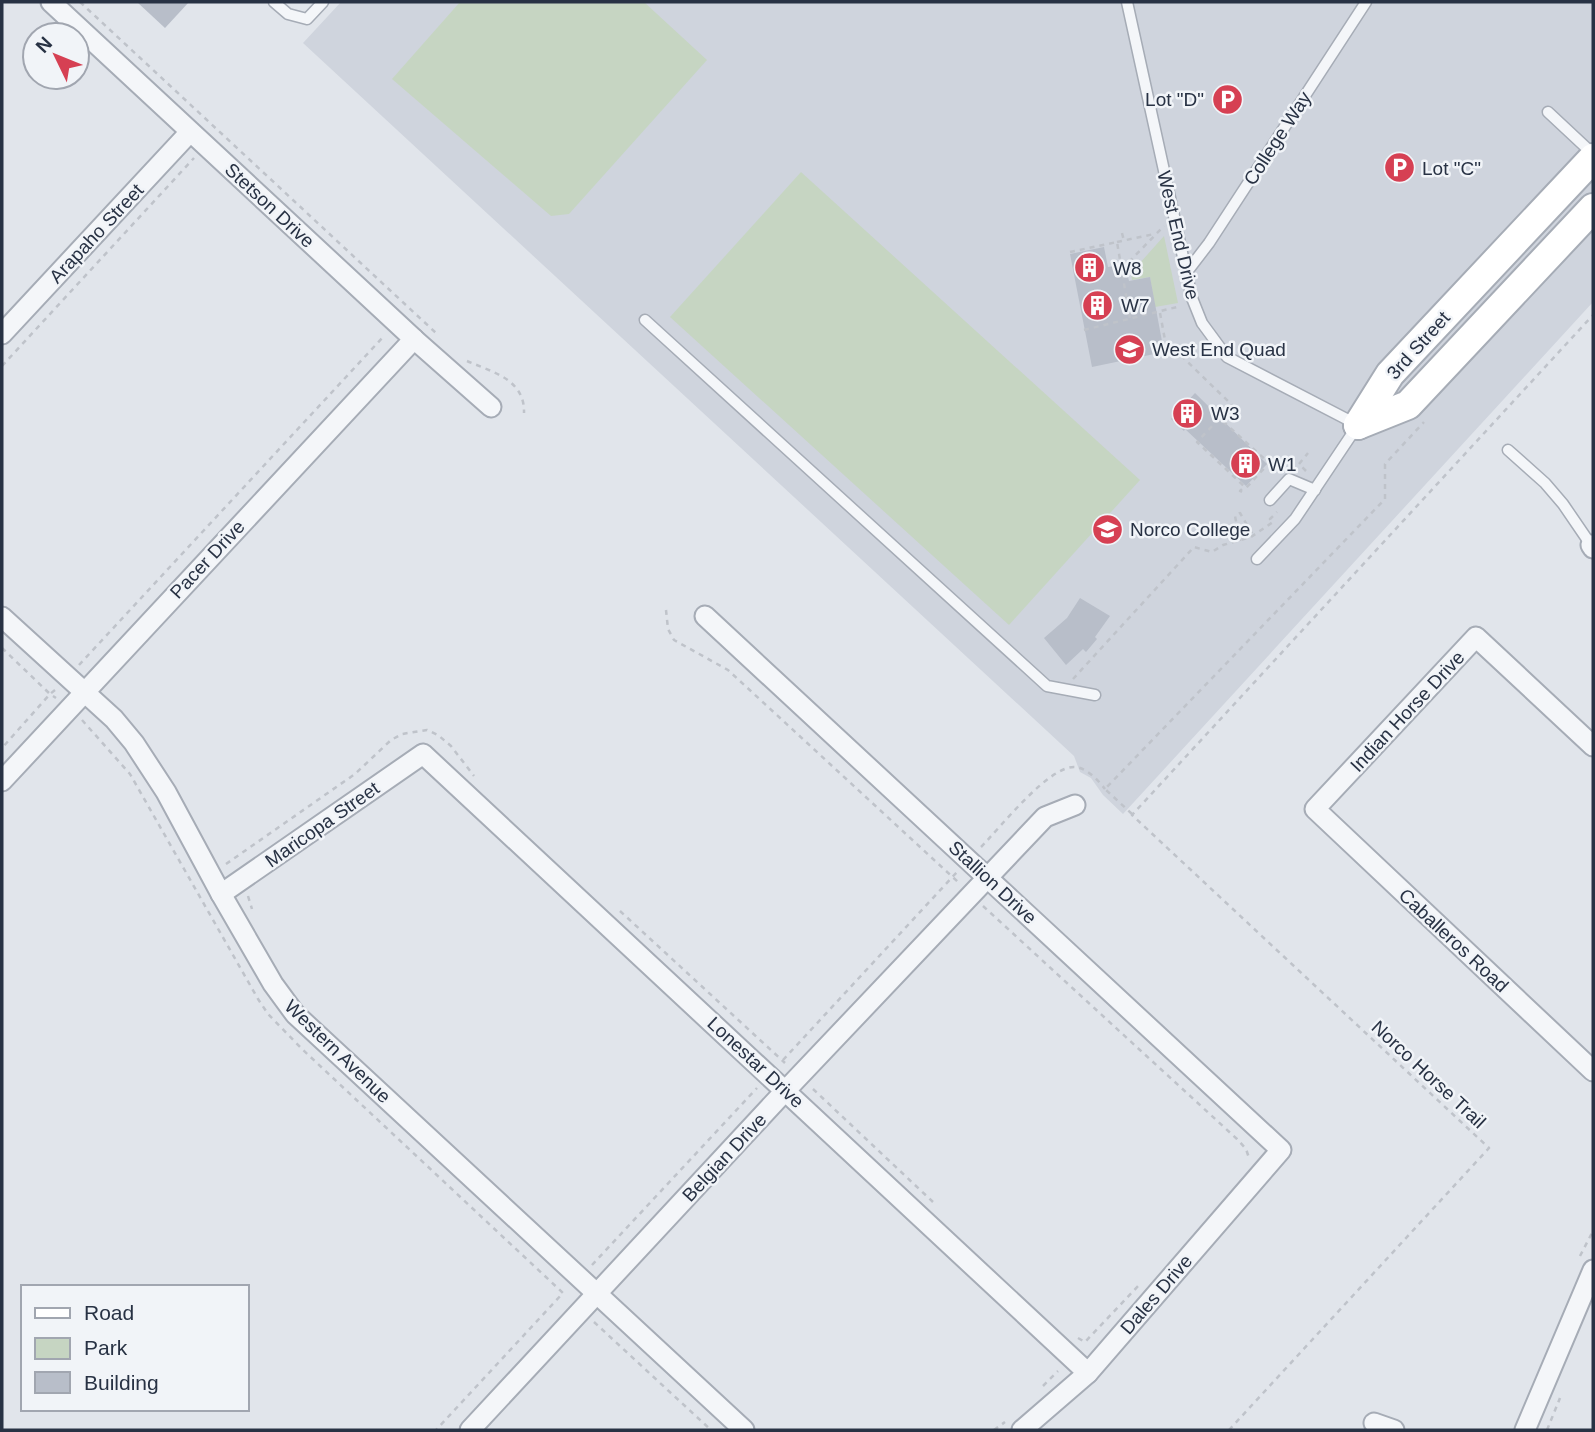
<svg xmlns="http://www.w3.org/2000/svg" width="1595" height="1432" font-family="Arial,sans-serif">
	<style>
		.built { fill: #cfd4dd }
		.green { fill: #c6d5c2 }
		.building { fill: #b8bec9 }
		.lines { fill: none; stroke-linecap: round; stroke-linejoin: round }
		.lane-casing { stroke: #a6acb6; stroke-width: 13 }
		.street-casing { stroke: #a6acb6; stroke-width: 23 }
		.secondary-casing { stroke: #a6acb6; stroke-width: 32 }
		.path { stroke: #bfc3ca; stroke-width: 2.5; stroke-dasharray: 5 5; stroke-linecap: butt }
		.lane { stroke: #f4f6f9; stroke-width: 10 }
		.street { stroke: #f4f6f9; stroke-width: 19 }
		.secondary { stroke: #fff; stroke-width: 28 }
		.labels { text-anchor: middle; stroke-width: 5; stroke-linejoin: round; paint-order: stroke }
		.poi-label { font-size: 19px; fill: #283244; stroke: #f1f4f8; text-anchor: start }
		.street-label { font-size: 19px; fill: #283244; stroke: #f1f4f8 }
	</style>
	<rect width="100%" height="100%" fill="#e1e5eb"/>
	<path class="built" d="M341 2H1593V302L1123 814 1103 795 1091 778 1080 772 1074 756 303 43Z"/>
	<g class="green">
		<path d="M460 2H644L707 60 569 214 551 216 392 79Z"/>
		<path d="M801 172 1140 480 1009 625 670 317Z"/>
		<path d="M1164 236 1178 303 1155 307 1150 277 1132 280 1131 273Z"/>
	</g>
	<g class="building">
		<path d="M137 2H189L165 28Z"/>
		<path d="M1104 247 1108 267 1125 264 1129 281 1150 277 1164 352 1092 367 1070 254Z"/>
		<path d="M1195 393 1267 464 1246 486 1185 429 1184 431 1171 419Z"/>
		<path d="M1080 598 1110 616 1095 637 1097 639 1086 652 1083 649 1066 665 1044 638 1067 618Z"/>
	</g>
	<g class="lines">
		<defs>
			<g id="lane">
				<path d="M274 2 288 14 307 19 323 2"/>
				<path d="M1127 2 1192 298 1202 323 1227 357 1358 425 1295 519 1257 559"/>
				<path d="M1548 112 1593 154"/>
				<path d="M1186 273 1209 243 1366 2"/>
				<path d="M645 320 1047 686 1095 695"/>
				<path d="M1508 450 1545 483 1563 504 1591 545"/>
				<path d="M1270 500 1289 479 1315 490"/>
			</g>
			<g id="street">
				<path d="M51 2 414 339 491 407"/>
				<path d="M2 334 190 132"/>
				<path d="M1591 545 1593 548"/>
				<path d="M705 616 1281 1150 1088 1373 1022 1430"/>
				<path d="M2 617 114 719 134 743 166 792 221 894 273 984 295 1014 744 1430"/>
				<path d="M1593 746 1476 637 1315 809 1593 1071"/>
				<path d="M2 781 414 339"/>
				<path d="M221 894 423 754 1088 1373"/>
				<path d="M1374 1423 1394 1430"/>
				<path d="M470 1430 786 1090 1045 817 1075 805"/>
				<path d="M1525 1430 1593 1270"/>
			</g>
			<g id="secondary">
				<path d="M1358 425 1390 374 1593 158"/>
				<path d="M1358 425 1408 405 1593 208"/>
			</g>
		</defs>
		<use href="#lane" class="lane-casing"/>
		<use href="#street" class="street-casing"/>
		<use href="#secondary" class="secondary-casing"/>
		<g class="path">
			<path d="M80 2 436 333"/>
			<path d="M1122 233 1124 241"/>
			<path d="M1117 242 1154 234"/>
			<path d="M1070 252 1117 242 1130 319"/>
			<path d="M1122 269 1164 226"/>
			<path d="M1160 313 1165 340 1232 405 1197 442 1246 488 1269 463 1206 406"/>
			<path d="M1084 330 1181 306"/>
			<path d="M467 361C492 372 525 379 524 413"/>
			<path d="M2 366 194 158"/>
			<path d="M1306 471 1299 464 1308 453"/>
			<path d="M1242 492 1240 491 1245 486"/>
			<path d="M1240 541 1235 516 1240 513 1253 535"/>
			<path d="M666 610 668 629 674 640 728 670 958 882"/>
			<path d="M2 648 50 694 2 748"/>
			<path d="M79 665 384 336"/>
			<path d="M1073 679 1194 547 1212 552 1223 545 1251 537 1273 522 1270 519 1277 512"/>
			<path d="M55 690 50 694 56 698"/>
			<path d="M82 720 130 774 258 999 268 1014 302 1049 563 1293 436 1430"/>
			<path d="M1132 814 1105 789 1385 499V464L1424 422"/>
			<path d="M981 847C999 829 1049 765 1075 767 1087 768 1098 780 1105 789"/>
			<path d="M226 864 355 774 391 740 402 734 427 730 438 735 451 746 474 776"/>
			<path d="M248 896 252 909"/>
			<path d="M983 906 1237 1139 1246 1149 1249 1158"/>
			<path d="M620 911 785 1063"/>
			<path d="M783 1060 957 872"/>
			<path d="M813 1089 933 1202"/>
			<path d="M1580 1256 1593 1231"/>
			<path d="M592 1265 757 1088"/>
			<path d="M594 1322 711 1430"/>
			<path d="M1078 1338 1085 1342 1140 1284"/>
			<path d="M1043 1386 1058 1371"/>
			<path d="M994 1430 1005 1422"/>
			<path d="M1229 1430 1489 1148 1132 815 1593 315"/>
			<path d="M1547 1430 1560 1398"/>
		</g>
		<use href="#lane" class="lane"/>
		<use href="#street" class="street"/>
		<use href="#secondary" class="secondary"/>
	</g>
	<defs>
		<symbol id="parking-disc" viewBox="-11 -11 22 22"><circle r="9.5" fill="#d64053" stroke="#f1f4f8"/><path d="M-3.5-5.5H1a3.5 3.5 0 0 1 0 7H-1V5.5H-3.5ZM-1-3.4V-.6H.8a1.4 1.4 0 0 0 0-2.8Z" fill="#fff"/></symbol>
		<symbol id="building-disc" viewBox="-11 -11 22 22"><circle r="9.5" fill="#d64053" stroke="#f1f4f8"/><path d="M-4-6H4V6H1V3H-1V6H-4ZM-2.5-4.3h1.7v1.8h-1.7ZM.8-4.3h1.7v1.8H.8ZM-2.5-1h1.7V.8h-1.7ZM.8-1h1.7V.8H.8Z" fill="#fff"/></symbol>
		<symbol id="school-disc" viewBox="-11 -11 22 22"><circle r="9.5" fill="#d64053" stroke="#f1f4f8"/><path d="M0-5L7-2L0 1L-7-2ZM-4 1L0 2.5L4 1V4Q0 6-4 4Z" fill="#fff"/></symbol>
		<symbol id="university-disc" viewBox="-11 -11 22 22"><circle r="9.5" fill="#d64053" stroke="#f1f4f8"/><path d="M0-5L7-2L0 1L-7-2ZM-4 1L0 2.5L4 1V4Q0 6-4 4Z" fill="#fff"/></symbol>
	</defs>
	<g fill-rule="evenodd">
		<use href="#parking-disc" x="1210" y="82" width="35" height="35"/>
		<use href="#parking-disc" x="1382" y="150" width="35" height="35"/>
		<use href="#building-disc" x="1072" y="250" width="35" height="35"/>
		<use href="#building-disc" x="1080" y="288" width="35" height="35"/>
		<use href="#school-disc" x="1112" y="332" width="35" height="35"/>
		<use href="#building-disc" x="1170" y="396" width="35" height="35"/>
		<use href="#building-disc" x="1228" y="446" width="35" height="35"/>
		<use href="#university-disc" x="1090" y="512" width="35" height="35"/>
	</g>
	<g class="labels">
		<g class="poi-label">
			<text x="1204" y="106" text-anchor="end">Lot "D"</text>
			<text x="1422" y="175">Lot "C"</text>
			<text x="1113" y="275">W8</text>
			<text x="1121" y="312">W7</text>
			<text x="1152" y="356">West End Quad</text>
			<text x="1211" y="420">W3</text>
			<text x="1268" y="471">W1</text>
			<text x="1130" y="536">Norco College</text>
		</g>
		<g class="street-label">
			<text transform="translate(1277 138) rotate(-57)" y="7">College Way</text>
			<text transform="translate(270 205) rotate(43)" y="7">Stetson Drive</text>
			<text transform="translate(96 233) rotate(-47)" y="7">Arapaho Street</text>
			<text transform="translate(1179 235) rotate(77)" y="7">West End Drive</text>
			<text transform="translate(1418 345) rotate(-48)" y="7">3rd Street</text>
			<text transform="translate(207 559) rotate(-47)" y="7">Pacer Drive</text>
			<text transform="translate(1407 711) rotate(-47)" y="7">Indian Horse Drive</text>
			<text transform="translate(322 824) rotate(-35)" y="7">Maricopa Street</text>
			<text transform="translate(993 882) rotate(43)" y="7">Stallion Drive</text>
			<text transform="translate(1454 940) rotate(43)" y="7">Caballeros Road</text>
			<text transform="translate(338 1051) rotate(44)" y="7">Western Avenue</text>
			<text transform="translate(756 1062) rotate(43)" y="7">Lonestar Drive</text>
			<text transform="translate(1429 1074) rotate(43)" y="7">Norco Horse Trail</text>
			<text transform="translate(724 1157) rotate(-47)" y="7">Belgian Drive</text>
			<text transform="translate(1156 1294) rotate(-49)" y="7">Dales Drive</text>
		</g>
	</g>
	<rect width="1595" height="1432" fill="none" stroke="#283244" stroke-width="7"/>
	<rect x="21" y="1285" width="228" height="126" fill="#f1f4f8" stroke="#a1a6b0" stroke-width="2"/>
	<rect x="35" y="1308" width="35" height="10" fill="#ffffff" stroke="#a1a6b0" stroke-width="2"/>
	<text x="84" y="1320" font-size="21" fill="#283244">Road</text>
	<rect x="35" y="1338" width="35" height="21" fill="#c6d5c2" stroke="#a1a6b0" stroke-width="2"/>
	<text x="84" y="1355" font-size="21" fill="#283244">Park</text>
	<rect x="35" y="1372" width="35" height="21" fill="#b8bec9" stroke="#a1a6b0" stroke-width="2"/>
	<text x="84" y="1390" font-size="21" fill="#283244">Building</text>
	<g transform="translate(56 56) rotate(313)"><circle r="33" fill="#f1f4f8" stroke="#a1a6b0" stroke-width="2"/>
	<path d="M0-5L12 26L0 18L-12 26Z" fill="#d64053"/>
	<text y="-10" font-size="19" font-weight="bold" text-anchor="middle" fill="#283244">N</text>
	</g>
</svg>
